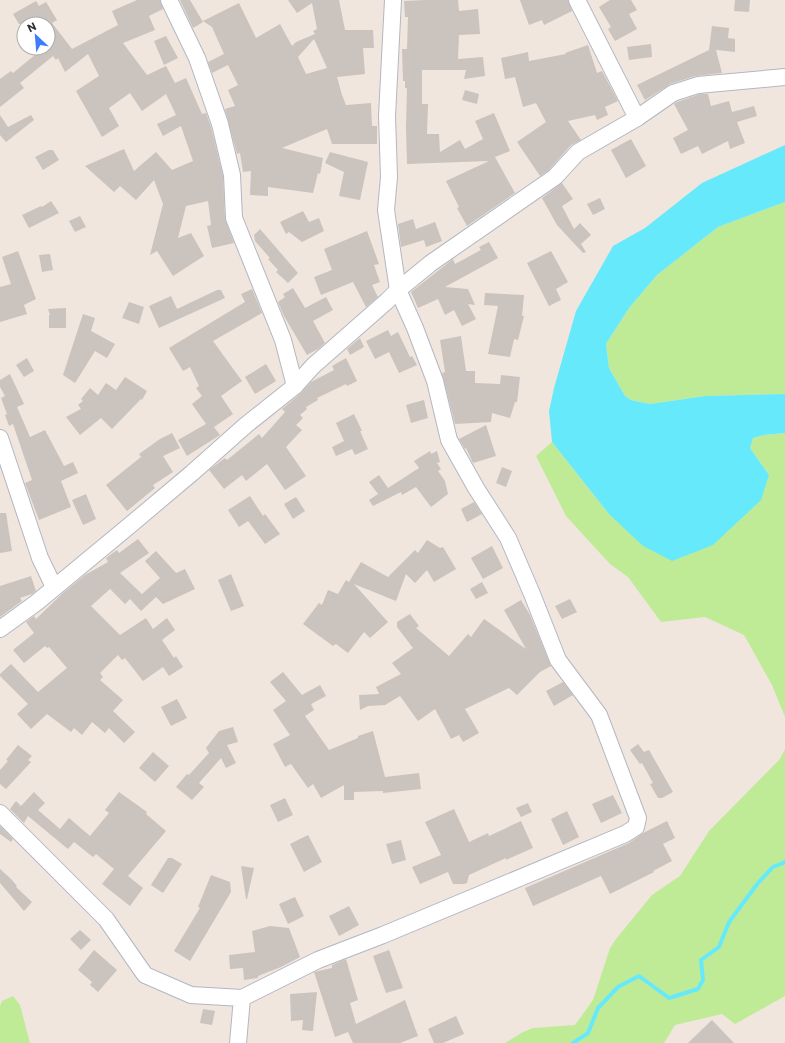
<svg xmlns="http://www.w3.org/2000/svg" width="785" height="1043" font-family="Commissioner,sans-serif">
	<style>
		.green { fill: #bfeb96 }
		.water { fill: #67e9fc }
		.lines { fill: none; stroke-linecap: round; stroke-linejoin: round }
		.stream { stroke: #67e9fc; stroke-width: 4 }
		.building { fill: #cbc3be; fill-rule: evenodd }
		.minor-casing { stroke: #b2b7c2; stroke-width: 18 }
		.minor { stroke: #fff; stroke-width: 16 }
	</style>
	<rect width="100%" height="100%" fill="#f0e6de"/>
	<g class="green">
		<path d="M785 202V394L705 396 650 404 631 400 625 396 609 368 606 344 629 308 657 275 718 227Z"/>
		<path d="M785 433V717L772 685 744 635 705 617 661 622 628 577 610 564 566 516 536 456 552 442 609 514 769 475 750 448 753 438 764 435Z"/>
		<path d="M785 749V996L735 1024 722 1014 675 1025 664 1043H505L523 1032 533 1028 575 1025 593 1000 610 948 616 939 652 895 680 876 709 831 780 759Z"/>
		<path d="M13 996 20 1005 30 1043H0V1006L2 1001Z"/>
	</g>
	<path class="water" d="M785 145V202L718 227 657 275 629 308 606 344 609 368 625 396 631 400 650 404 705 396 785 394V433L764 435 753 438 750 448 769 475 761 500 713 545 672 561 643 546 609 514 552 442 549 411 554 388 576 311 613 246 645 228 702 183Z"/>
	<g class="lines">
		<path class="stream" d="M573 1043 588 1033 598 1008 618 987 639 976 669 998 698 989 703 980 701 960 719 947 729 922 758 883 773 867 785 862"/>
	</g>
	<g class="building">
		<path d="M137 0H160L163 9 149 16 155 30 123 43 147 75 166 66 175 83 186 78 202 114 206 113 211 127 223 176 225 219 234 243 212 248 207 226 211 225 208 201 186 206 178 238 191 233 204 256 173 276 157 251 150 255 163 204 154 180 136 200 120 186 114 192 85 166 124 149 134 171 156 152 172 170 193 161 181 126 163 136 157 124 176 115 166 94 142 111 130 93 109 108 119 126 102 137 76 91 99 76 88 54 65 72 58 58 56 60 53 56 20 83 24 88 0 107V79L11 71 13 73 36 54 33 48H48V24H19L13 14 36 1 39 6 46 2 57 20 52 23 72 49 118 25 112 11Z"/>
		<path d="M180 0H190L203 22 193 28Z"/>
		<path d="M288 0H339L345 30H373L374 48H363L365 74 337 77 342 95 346 105 371 103 372 126H377V144H332L327 129 282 148 323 158 320 174 318 173 313 193 268 187V196L250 195 251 171 243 172 240 153 237 154 225 109 235 106 228 90 238 85 228 65 212 73 208 62 224 54 212 27 203 21 239 3 256 38 280 24 292 46 296 42 315 34 313 31 317 29 312 3 297 13ZM314 39 327 68 306 74 298 57Z"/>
		<path d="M425 0H458L459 11 478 9 480 34 459 35 458 59 483 57 485 76 464 79 466 70H422V104H428L427 134H439L440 152 460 140 465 149 483 139 475 121 494 113 510 151 495 157 515 193 467 226 457 208 459 207 446 181 489 161 407 164 406 127 407 88H405V81H403L402 49H407L408 17H405L404 1Z"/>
		<path d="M520 0H568L572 11 544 25 542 20 529 25Z"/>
		<path d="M610 0H631L637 10 629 14 637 29 615 41 608 29 611 27 599 7Z"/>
		<path d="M735 0H750L749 12 734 11Z"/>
		<path d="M712 26 729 28 728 38 735 39V52L716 50 722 73 695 76 670 84 645 100 637 85 709 50Z"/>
		<path d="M166 36 178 58 164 65 154 41Z"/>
		<path d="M651 44 652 57 629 60 627 47Z"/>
		<path d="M588 45 597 73 602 71 618 101 605 107 608 115 597 120 595 115 568 121 581 140 571 145 549 170 540 176 517 142 546 122 536 103 523 107 515 77 505 79 501 58 528 52 529 61 566 54 565 53Z"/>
		<path d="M465 90 479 94 477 104 462 100Z"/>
		<path d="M700 94H708L711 106 729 101 732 112 754 106 757 116 737 122 745 143 730 149 728 141 702 154 698 146 681 154 673 138 688 130 674 104 677 102Z"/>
		<path d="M0 115 8 127 31 115 34 120 6 142 0 135Z"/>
		<path d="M631 139 646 166 626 178 611 150Z"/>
		<path d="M49 150H53L59 160 43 170 35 157Z"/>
		<path d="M330 152 368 162 360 200 339 196 344 172 325 163Z"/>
		<path d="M562 183 573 199 562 206 574 229 580 223 591 235 581 244 586 252 583 253 557 225 542 198Z"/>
		<path d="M600 198 605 209 593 215 587 204Z"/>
		<path d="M51 201 59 213 29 228 22 215 41 206 42 207Z"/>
		<path d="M303 211 309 222 319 218 324 231 302 242 289 232 286 234 280 222Z"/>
		<path d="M80 216 86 227 75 232 69 221Z"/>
		<path d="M413 219 416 229 435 222 442 241 426 247 424 240 401 247 398 224Z"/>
		<path d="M260 229 298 273 288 283 276 272 278 270 268 259 270 258 255 241 254 235Z"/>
		<path d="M367 231 379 264 374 265 380 282 372 285 378 297 366 307 353 282 321 295 314 277 332 270 324 249Z"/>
		<path d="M489 242 498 258 445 287 468 289 475 305 468 304 476 319 462 326 454 310 445 315 438 299 418 308 411 292 453 259 455 264 481 250 479 247Z"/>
		<path d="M18 251 36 299 24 305 27 314 0 322V287L11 284 2 257Z"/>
		<path d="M551 251 568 282 556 289 561 300 549 306 527 263Z"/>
		<path d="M50 254 53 270 42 272 39 255Z"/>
		<path d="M293 288 305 308 326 297 333 310 313 321 325 343 318 349 307 355 284 316 278 302 285 297 283 294Z"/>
		<path d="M252 289 262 313 213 341 242 381 221 396 233 414 214 427 220 435 187 456 178 440 206 424 192 404 202 396 196 388 199 386 190 367 183 371 169 348 245 302 241 294Z"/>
		<path d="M217 290H221L225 298 159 328 149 306 171 296 177 309Z"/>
		<path d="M485 293 524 295 522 316H524L518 340 514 339 510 357 488 354 498 306 484 305Z"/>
		<path d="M129 302 144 307 139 324 122 318Z"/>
		<path d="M66 308V328H49V315H50L48 309Z"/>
		<path d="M83 314 95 318 91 331 115 344 107 358 95 351 75 383 63 375Z"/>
		<path d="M388 330 391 336 398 332 410 357 412 356 417 365 399 373 389 352 375 359 366 341Z"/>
		<path d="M461 336 466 371H475V383L500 384 501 375 520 377 517 402H515L510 418 492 413 491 422 455 424 442 373 445 372 440 340Z"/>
		<path d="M360 338 364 347 350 355 347 349Z"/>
		<path d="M27 358 34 371 24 377 16 365Z"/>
		<path d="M346 358 357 381 347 386 346 384 317 398 318 400 306 407 307 409 300 415 303 418 296 425 302 430 286 447 306 476 285 490 267 464 246 481 242 475 224 489 209 470 225 458 227 460 259 434 262 438 285 412 282 409 301 393 311 382 334 370 332 366Z"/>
		<path d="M266 364 276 381 255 394 245 377Z"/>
		<path d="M10 374 24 404 17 407 30 437 45 430 64 466 73 462 78 473 61 481 71 507 39 520 25 483 32 480 13 424 9 426 5 415 7 414 1 398 5 396 0 387V380Z"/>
		<path d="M125 377 147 391 142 400 141 399 112 429 101 418 80 435 66 417 81 409 78 405 83 401 81 399 90 388 98 395 106 383 116 390Z"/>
		<path d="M424 400 428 418 411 423 406 405Z"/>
		<path d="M354 414 362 431H360L368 449 355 455 352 449 336 456 332 447 344 441 336 423Z"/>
		<path d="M486 425 496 456 473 463 466 448 465 449 459 439Z"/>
		<path d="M172 433 180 448 163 456 173 472 153 485 155 488 127 511 106 485 141 457 139 454 160 439Z"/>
		<path d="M430 451 431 454 437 451 440 462 437 463 441 469 438 471 445 481 448 494 431 507 416 487 402 495 401 492 373 506 369 500 378 494 369 482 379 475 388 488 419 468 414 461Z"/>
		<path d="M502 467 512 471 506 487 496 483Z"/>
		<path d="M86 494 96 519 83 525 72 500Z"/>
		<path d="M250 496 263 516 265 514 280 534 265 544 248 521 239 527 228 510Z"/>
		<path d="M296 497 305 511 293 519 284 504Z"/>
		<path d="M474 502 482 514 467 522 461 509Z"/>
		<path d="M0 513H6L12 551 0 553Z"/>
		<path d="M138 539 149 553 120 573 142 594 160 578 145 561 156 551 176 573 185 569 195 589 163 604 156 597 141 611 130 599 125 604 110 589 91 606 120 635 146 618 153 629 167 618 175 630 162 640 174 658 176 656 183 667 169 676 163 667 143 681 125 658 122 660 118 655 100 673 103 677 100 680 123 700 113 711 135 732 124 743 109 728 105 733 92 722 82 735 74 728 71 732 47 714 31 729 17 714 28 704 0 676V674L11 664 38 692 67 668 49 647 47 648 45 646 24 663 13 650 34 633 26 622 34 616 36 619 63 593 85 575 108 562 106 558 117 550 119 553Z"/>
		<path d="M427 540 440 548 443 547 456 569 434 582 427 570 415 583 406 574 396 601 354 584 388 622 370 638 364 632 348 653 336 644 333 646 303 624 319 603 322 605 328 590 338 594 346 580 349 582 361 562 388 577 415 550 418 553Z"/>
		<path d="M492 546 503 568 483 579 471 558Z"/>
		<path d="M231 574 244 606 231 611 218 580Z"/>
		<path d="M31 576 36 591 32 594 20 598 22 601 0 617V586Z"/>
		<path d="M482 582 488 593 476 599 470 589Z"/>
		<path d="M570 599 577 612 562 619 555 606Z"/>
		<path d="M521 600 530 615 551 666 540 672 517 695 509 688 465 709 479 733 463 742 459 735 451 739 435 709 418 721 400 696 385 705 368 706 360 710 359 695 379 694 376 687 401 674 392 663 413 648 397 627V622L410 614 419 626 416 628 449 656 468 634 471 637 484 619 526 649 504 610Z"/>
		<path d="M283 672 302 695 320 685 326 696 311 704 314 710 305 716 329 750 358 738V736L373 731 385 777 419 773 421 789 383 793V791L354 792V800H344V785L321 798 313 784 308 788 291 764 285 767 273 744 290 735 273 710 286 701 270 682Z"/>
		<path d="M563 682 573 695 554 706 546 691Z"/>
		<path d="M177 699 187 718 171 726 161 707Z"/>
		<path d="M233 727 238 742 227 745 236 763 226 768 221 758 199 783 204 787 192 800 176 787 187 774 189 775 209 753 206 748 219 731Z"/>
		<path d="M638 744 644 752 649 750 673 792 662 798H658L650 784 653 783 642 763 640 764 630 750Z"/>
		<path d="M18 745 32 756 28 760 31 762 6 789 0 784V770L8 761 6 760Z"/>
		<path d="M153 752 169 766 155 782 139 768Z"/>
		<path d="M34 792 45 803 38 810 60 829 69 818 90 836 109 813 105 810 119 792 147 812 146 814 166 831 128 876 143 888 130 906 102 884 114 869 96 854 93 857 74 842 68 849 28 816 24 823 10 809 16 801 21 806Z"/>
		<path d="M613 795 622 813 601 823 592 804Z"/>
		<path d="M285 798 293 815 278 822 270 805Z"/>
		<path d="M528 803 532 812 521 817 516 808Z"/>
		<path d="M454 809 469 842 488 833 489 836 521 821 533 848 506 860V858L469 875 467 883 464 884H453L448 872 420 884 412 867 441 855 425 822Z"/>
		<path d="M567 811 579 837 563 845 551 819Z"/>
		<path d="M667 821 675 838 663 844 672 861 653 871 654 872 610 894 601 876 533 906 525 888 629 843 643 833Z"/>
		<path d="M0 826 13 839 11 842 0 834Z"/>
		<path d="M308 835 322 862 304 872 290 844Z"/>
		<path d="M401 840 406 860 392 864 386 844Z"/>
		<path d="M168 858H172L182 864 163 893 151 885Z"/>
		<path d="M241 866 254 868 247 899H246Z"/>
		<path d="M0 869 11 879 17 886 16 887 32 902 24 911 0 883Z"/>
		<path d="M211 875 230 882 231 892 190 961 174 951 200 908 198 907Z"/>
		<path d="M295 897 304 916 288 924 279 904Z"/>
		<path d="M349 906 359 925 339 936 329 916Z"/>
		<path d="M270 926 289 928 300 957 281 967 258 976V978L244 980 243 968 230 969 229 955 255 952 252 931Z"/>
		<path d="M80 930 91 940 81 950 70 939Z"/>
		<path d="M94 950 117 970 98 992 90 985 92 982 78 970Z"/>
		<path d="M389 950 403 988 386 993 373 956Z"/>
		<path d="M346 959 358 1000 350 1003 356 1024 405 1000 418 1036 400 1043H353L348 1032 335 1037 314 972 332 968V965Z"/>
		<path d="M317 992 313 1031 302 1030 303 1020 291 1021 290 994Z"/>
		<path d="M203 1009 215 1011 212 1025 200 1023Z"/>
		<path d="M456 1016 464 1034 443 1043H434L428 1029Z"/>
		<path d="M712 1020 734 1043H688Z"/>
	</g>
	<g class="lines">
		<defs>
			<g id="minor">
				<path d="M169 0 197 58 220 124 232 175 234 218 283 340 295 386"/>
				<path d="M577 0 637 118"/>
				<path d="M0 438 40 558 54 587"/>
				<path d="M0 629 36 603 129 526 192 473 246 425 295 386 313 366 387 301 398 290 431 263 555 177 578 152 637 118 673 93 698 85 785 77"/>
				<path d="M0 813 106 919 145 975 191 995 242 998 238 1043"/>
				<path d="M242 998 318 960 383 935 625 834 636 827 638 818 599 715 558 660 532 594 508 538 476 488 449 440 435 381 415 328 398 290 386 210 389 177 387 116 393 0"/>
			</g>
		</defs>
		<use href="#minor" class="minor-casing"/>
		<use href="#minor" class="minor"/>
	</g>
	<g transform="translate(36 36) rotate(334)"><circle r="19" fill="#ffffff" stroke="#ababab"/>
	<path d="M0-3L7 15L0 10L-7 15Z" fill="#3c7cff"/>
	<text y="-6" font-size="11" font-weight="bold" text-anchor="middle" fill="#2d2d2d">N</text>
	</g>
</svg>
